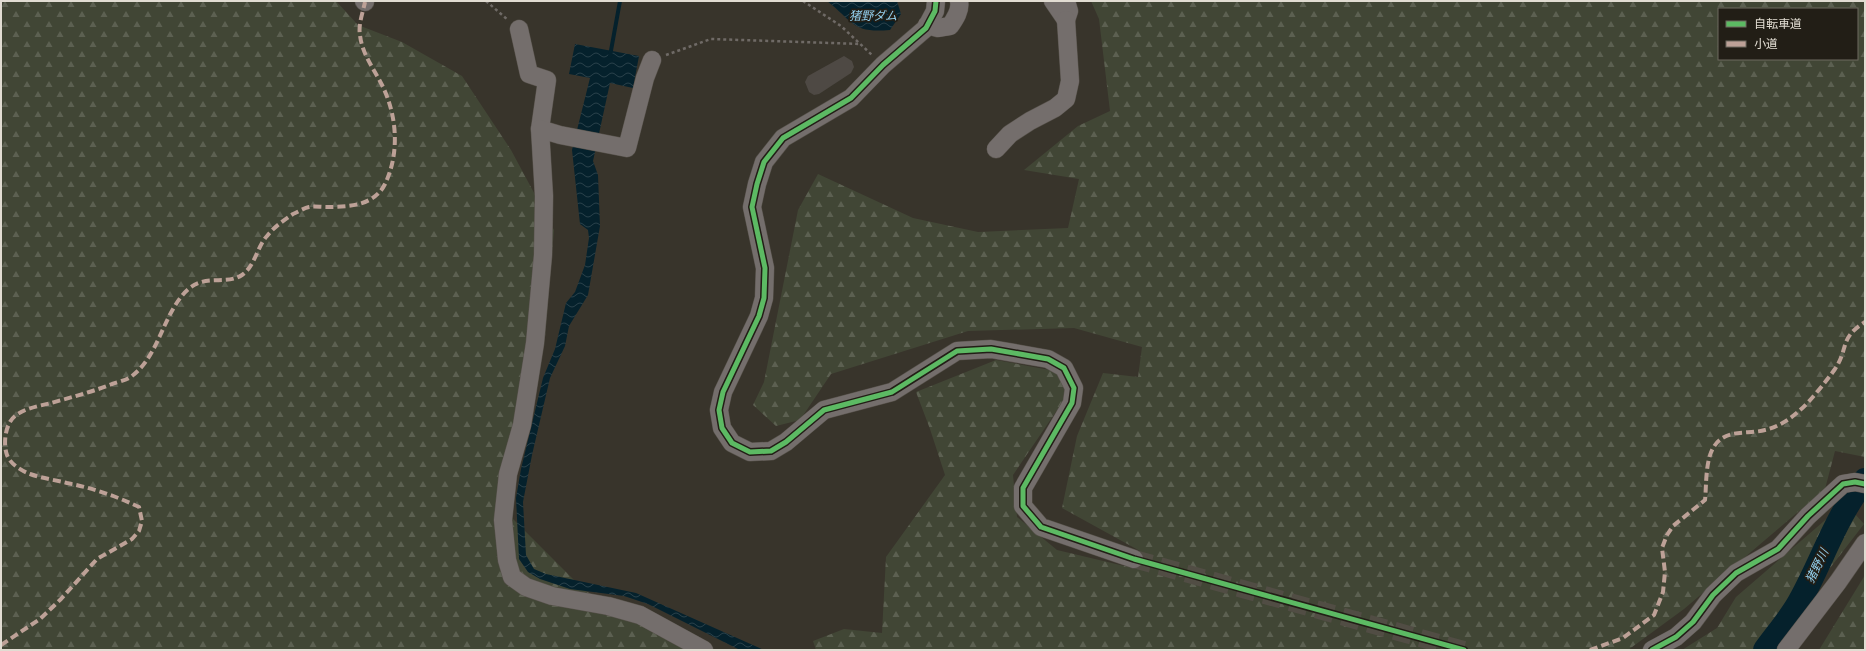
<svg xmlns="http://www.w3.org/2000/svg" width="1866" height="651" font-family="'PT Serif','Noto Sans JP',serif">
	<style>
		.forest { fill: url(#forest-firs); fill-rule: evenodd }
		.water { fill: url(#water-waves) }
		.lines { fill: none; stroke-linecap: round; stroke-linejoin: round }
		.stream { stroke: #05212c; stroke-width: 4 }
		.river { stroke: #05212c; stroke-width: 24 }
		.building { fill: #4e4944 }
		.minor-tunnel { stroke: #514d44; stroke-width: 18; stroke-dasharray: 18 9; stroke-linecap: butt }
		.minor-casing { stroke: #56514a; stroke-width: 19 }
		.path { stroke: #6f6a66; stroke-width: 2.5; stroke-dasharray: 3 3; stroke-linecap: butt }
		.minor { stroke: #746e6c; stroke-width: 18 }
		.quiet { stroke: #bda197; stroke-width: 4; stroke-dasharray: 8 4; stroke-linecap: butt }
		.cycleway-casing { stroke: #221e16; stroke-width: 8 }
		.cycleway { stroke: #5cba63; stroke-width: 5 }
		.labels { text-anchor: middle; stroke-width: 3.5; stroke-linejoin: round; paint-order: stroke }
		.water-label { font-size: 12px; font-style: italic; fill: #92ceec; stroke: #221e16 }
	</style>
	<defs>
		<pattern id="forest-firs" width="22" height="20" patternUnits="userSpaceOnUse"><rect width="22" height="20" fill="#414635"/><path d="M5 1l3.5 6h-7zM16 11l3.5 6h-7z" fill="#5c6051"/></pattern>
		<pattern id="water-waves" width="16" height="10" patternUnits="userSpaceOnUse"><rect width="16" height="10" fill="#05212c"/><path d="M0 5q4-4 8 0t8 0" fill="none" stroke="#29414a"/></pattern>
	</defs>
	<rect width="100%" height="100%" fill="#38342b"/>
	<g class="forest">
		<path d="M1 1H336L358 25 402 42 462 76 511 150 554 230 545 337 520 455 510 516 584 590 695 650H1Z"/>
		<path d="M1091 1H1865V457L1835 451 1825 489 1684 609 1628 650H816L813 641 844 629 882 633 886 557 945 475 930 429 916 392 996 360 1071 374 1068 394 1013 475 1017 517 1057 550 1137 569 1140 551 1062 508 1077 436 1103 373 1138 377 1142 347 1074 328 968 331 831 374 800 420 776 426 753 405 764 382 798 210 818 174 913 218 978 232 1068 228 1079 179 1024 170 1078 126 1110 111 1099 19ZM1719 9H1857V59H1719Z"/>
		<path d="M1845 503 1864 524 1776 638 1770 650H1682L1717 628 1736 597Z"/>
		<path d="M1865 575V650H1819Z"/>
	</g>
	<g class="water">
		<path d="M827 1H897L901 14 890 30C852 33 855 23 827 1Z"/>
		<path d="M575 44 639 56 633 88 610 83 595 152 593 161 598 175 600 226 588 295 569 326 565 346 550 378 532 455 523 502 526 555 534 569 546 574 636 593 764 650H740L648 604 624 596 570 589 540 579 528 572 519 559 516 498 521 469 543 378 555 349 566 303 575 292 585 265 589 238 588 230 580 224 572 150 590 78 569 74Z"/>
	</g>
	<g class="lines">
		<path class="stream" d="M610 56 620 1"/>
		<path class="river" d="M1765 650C1775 636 1788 621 1797 606 1821 565 1835 517 1865 480"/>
	</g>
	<path class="building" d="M844 56 852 61 854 67 851 73 819 94 814 95 809 92 805 82 808 76Z"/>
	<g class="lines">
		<path class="minor-tunnel" d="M1134 559 1464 650"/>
		<defs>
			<g id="minor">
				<path d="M364 1 365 2"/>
				<path d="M936 1 935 11 926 28 883 65 851 98 783 138 764 162 757 184 752 207 765 268 764 298 759 316 723 392 719 410 722 428 732 443 750 452 771 451 786 442 824 410 892 392 957 351 991 349 1048 359 1064 368 1074 388 1072 403 1023 488V506L1041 527 1134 559"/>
				<path d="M1053 1 1066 20 1069 11 1066 1"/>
				<path d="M927 25 938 28 950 26C955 19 961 10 959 1"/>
				<path d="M519 29 529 74 547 80 540 129"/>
				<path d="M652 60 645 78 627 148 560 135 540 129 544 196 543 255 535 343 522 425 508 474 503 520 507 560 512 577 526 587 552 596 608 606 640 615 704 650"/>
				<path d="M996 149 1010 134 1030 121 1055 108 1066 99 1070 81 1066 20"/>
				<path d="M1652 650 1676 637 1693 622 1713 595 1736 573 1778 549 1808 516 1843 484 1855 482 1865 484"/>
				<path d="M1786 650 1838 582 1865 543"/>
			</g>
		</defs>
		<use href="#minor" class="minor-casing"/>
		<g class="path">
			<path d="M486 1 508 20"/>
			<path d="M803 1 841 26 872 55"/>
			<path d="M666 55 711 39 861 44"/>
		</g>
		<use href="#minor" class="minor"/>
		<g class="quiet">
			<path d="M1 645 40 619 61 599 97 559 132 539 139 531 142 521 139 507C116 496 92 488 67 483 55 480 41 478 30 474 22 471 10 464 7 455 3 444 5 424 15 416 25 408 39 406 51 403 72 397 92 392 112 384 118 382 127 380 132 376 157 357 162 321 181 297 201 270 224 287 242 275 255 266 257 247 267 236 274 227 284 220 293 214 298 212 304 208 309 207 314 206 320 207 326 207 348 207 374 206 385 184 400 153 397 115 382 85 374 69 362 54 360 35 358 25 363 12 365 2"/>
			<path d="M1590 650 1623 638 1654 615 1663 592 1665 572 1662 548 1667 535 1673 526 1705 500C1707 482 1704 451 1721 439 1733 430 1751 434 1765 430 1778 427 1790 419 1799 411 1809 403 1828 379 1835 369 1849 348 1839 338 1865 322"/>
		</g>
		<defs>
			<g id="cycleway">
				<path d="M936 1 935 11 926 28 883 65 851 98 783 138 764 162 757 184 752 207 765 268 764 298 759 316 723 392 719 410 722 428 732 443 750 452 771 451 786 442 824 410 892 392 957 351 991 349 1048 359 1064 368 1074 388 1072 403 1023 488V506L1041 527 1134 559 1464 650"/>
				<path d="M1652 650 1676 637 1693 622 1713 595 1736 573 1778 549 1808 516 1843 484 1855 482 1865 484"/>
			</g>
		</defs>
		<use href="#cycleway" class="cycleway-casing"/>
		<use href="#cycleway" class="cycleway"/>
	</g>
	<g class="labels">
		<g class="water-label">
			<text x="873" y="20">猪野ダム</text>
			<text transform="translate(1817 566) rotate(-64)" y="4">猪野川</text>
		</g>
	</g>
	<rect width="1866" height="651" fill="none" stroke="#e1dcd2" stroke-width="4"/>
	<rect x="1718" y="8" width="140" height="52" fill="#221e16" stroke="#6e6a61"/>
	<rect x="1726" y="21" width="20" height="6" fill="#5cba63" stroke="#6e6a61"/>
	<text x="1754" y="28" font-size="12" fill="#e1dcd2">自転車道</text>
	<rect x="1726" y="41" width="20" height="6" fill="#bda197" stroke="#6e6a61"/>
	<text x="1754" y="48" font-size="12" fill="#e1dcd2">小道</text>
</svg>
